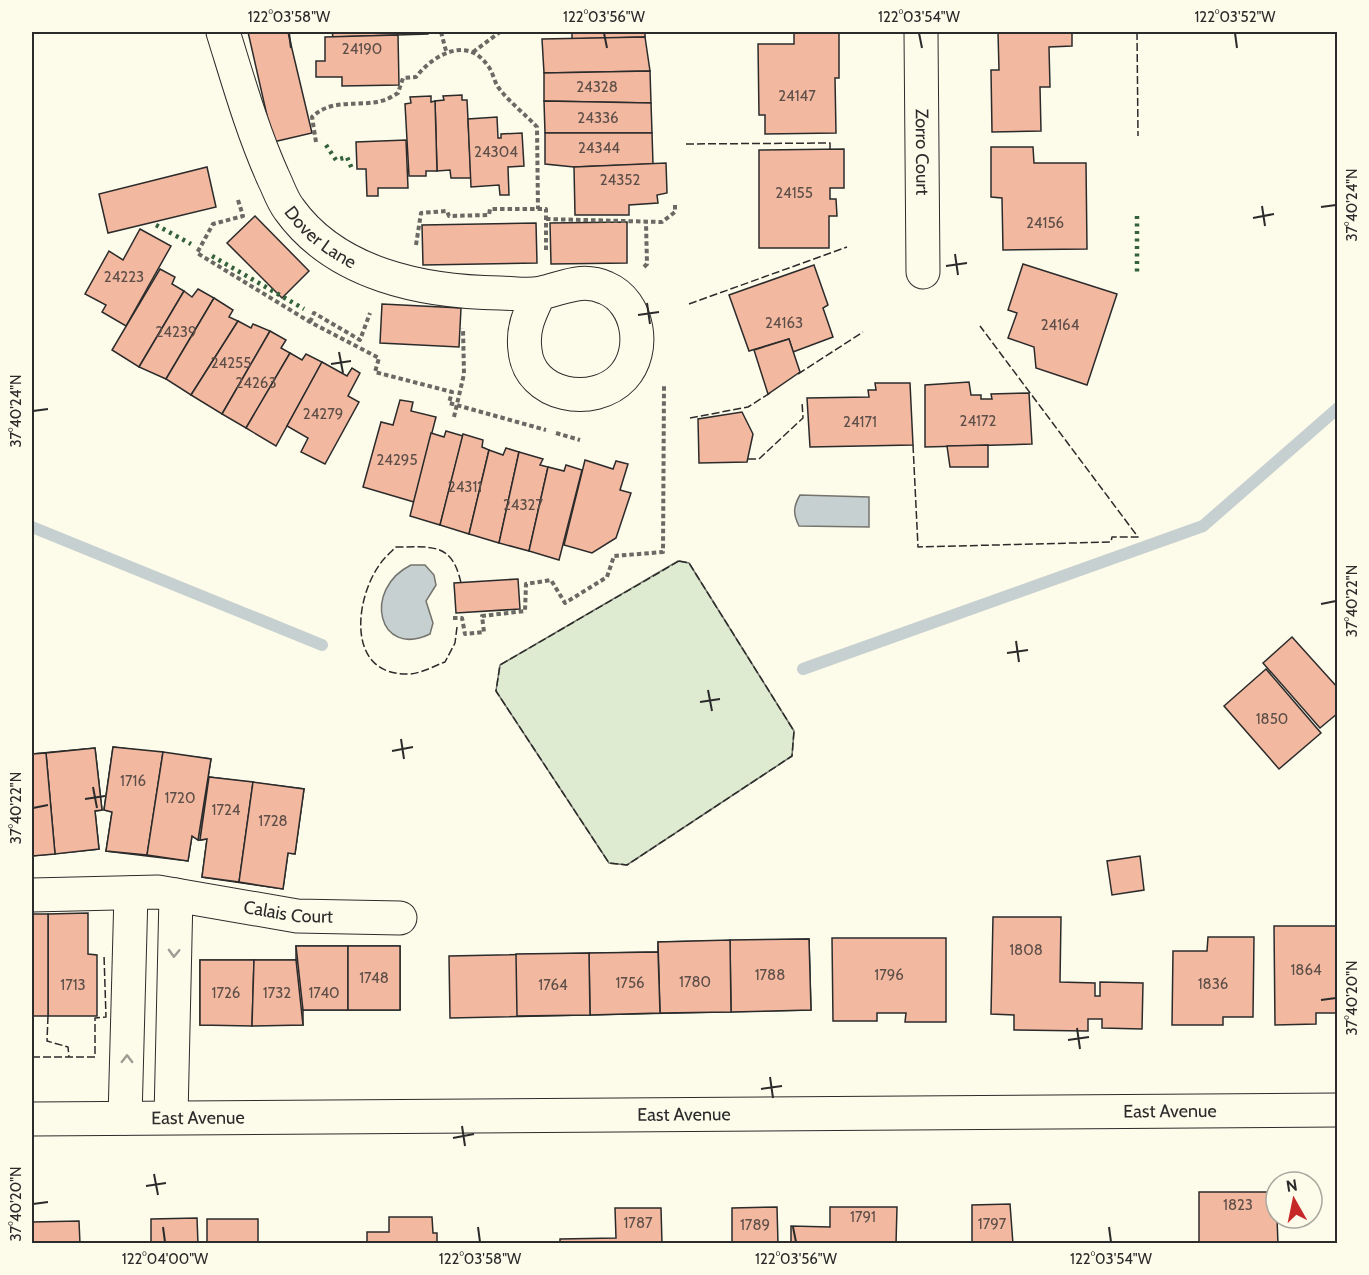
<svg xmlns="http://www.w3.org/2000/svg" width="1369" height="1275" font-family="Cabin,sans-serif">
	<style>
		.green { fill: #deebd1; stroke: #74746e; stroke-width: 1.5 }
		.water { fill: #c7d0d0; stroke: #74746e; stroke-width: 1.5 }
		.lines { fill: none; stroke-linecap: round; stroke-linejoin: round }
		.stream { stroke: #c7d0d0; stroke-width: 12 }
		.building { fill: #f2b8a0; stroke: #2b2b2b; stroke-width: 1.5 }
		.minor-casing { stroke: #2b2b2b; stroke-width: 35 }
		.path { stroke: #6a6964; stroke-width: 4; stroke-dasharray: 4.5 3; stroke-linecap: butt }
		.minor { stroke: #fdfbea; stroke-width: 33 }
		.hedge { stroke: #34623c; stroke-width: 4.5; stroke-dasharray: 3 4.5; stroke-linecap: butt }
		.fence { stroke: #2b2b2b; stroke-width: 1.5; stroke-dasharray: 8 3; stroke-linecap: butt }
		.oneway { stroke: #9e9d94 }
		.ticks { fill: none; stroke: #2b2b2b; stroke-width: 2 }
		.labels { text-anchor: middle; stroke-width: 4.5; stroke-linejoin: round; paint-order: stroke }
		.number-label { font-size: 15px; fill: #5d4e48 }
		.street-label { font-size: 18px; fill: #2b2b2b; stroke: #fdfbea }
		.neatline { fill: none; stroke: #2b2b2b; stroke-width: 2 }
		.ticks-label { font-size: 15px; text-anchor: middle; fill: #2b2b2b }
	</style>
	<rect width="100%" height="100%" fill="#fdfbea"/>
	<path class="green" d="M678 561 689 563 794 731 792 756 627 865 609 863 496 691 500 665Z"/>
	<g class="water">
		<path d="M800 495 869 497V527L799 526C793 514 793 507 800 495Z"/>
		<path d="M411 565H425L434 575 436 585 426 601 433 623 430 634C378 659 362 589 411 565Z"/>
	</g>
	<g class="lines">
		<g class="stream">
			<path d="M32 527 322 645"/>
			<path d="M803 669 1203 526 1338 408"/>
		</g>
	</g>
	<g class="building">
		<path d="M248 32H288L312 133 273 142Z"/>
		<path d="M332 32H428V34L333 37Z"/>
		<path d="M572 32H645V37L572 39Z"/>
		<path d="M794 32H839V78H835L836 133 765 134V115H759L758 44H794Z"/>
		<path d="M998 32H1072V46L1049 47 1050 87H1040L1041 131 992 132 991 70H999Z"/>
		<path d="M398 35 399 85 342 86V77H316V61H325V37Z"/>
		<path d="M645 37 650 71 544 73 542 39Z"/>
		<path d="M650 71 651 103 544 101V73Z"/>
		<path d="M462 95V100H467L471 178H451L450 170 437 171 435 101 444 100 443 96Z"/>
		<path d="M431 96V102L435 101 437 171H426V176H409L405 104 411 103 410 97Z"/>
		<path d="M544 101 651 103 652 133H545Z"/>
		<path d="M497 117 498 138H501V134L522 133 524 166 508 167 509 195H500L499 185 471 187 468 119Z"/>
		<path d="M545 133H652L653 164 574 167 545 164Z"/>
		<path d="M406 140 408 188H378V196H367L366 169H357L356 142Z"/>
		<path d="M991 147H1033L1034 163H1086L1087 249 1003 250 1002 198 991 197Z"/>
		<path d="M844 149V188H830V199H836L837 216H829V248H759V150Z"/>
		<path d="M666 163 667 193 657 195 658 203 629 205V215H575L574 167Z"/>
		<path d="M207 167 216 207 108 233 99 194Z"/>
		<path d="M255 216 309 271 282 298 227 243Z"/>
		<path d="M627 222V263L551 264 550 223Z"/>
		<path d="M536 223 537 263 423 265 422 225Z"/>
		<path d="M140 229 171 246 126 326 102 312 106 305 85 294 109 251 123 260Z"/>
		<path d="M1023 264 1117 294 1087 385 1036 368 1034 347 1008 338 1017 313 1008 310Z"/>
		<path d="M814 265 828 305 823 308 833 337 793 352 789 339 749 351 729 295Z"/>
		<path d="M160 269 175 277 172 284 184 291 139 367 112 350Z"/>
		<path d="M198 289 214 298 166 379 139 367 184 291 192 297Z"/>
		<path d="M214 298 233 310 229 317 238 321 191 395 166 379Z"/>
		<path d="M382 304 461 308 459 347 380 343Z"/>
		<path d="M238 321 251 328 253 324 270 331 222 414 191 395Z"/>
		<path d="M270 331 286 340 281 348 290 353 246 428 222 414Z"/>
		<path d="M789 339 800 372 768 394 754 350Z"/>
		<path d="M290 353 302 360 306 354 322 362 276 446 246 428Z"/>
		<path d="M322 362 347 376 352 368 360 373 348 396 359 402 325 464 301 452 308 438 287 426Z"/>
		<path d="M969 382 971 395H981V399H992L991 394 1029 393 1032 444 925 447V385Z"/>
		<path d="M875 383H910L913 445 810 447 807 398 869 397 868 390H876Z"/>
		<path d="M400 400 413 402 411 411 436 417 414 502 363 487 381 422 393 425Z"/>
		<path d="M742 412 753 434 747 462 699 463 698 419Z"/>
		<path d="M446 431 463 436 440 525 410 516 431 433 444 437Z"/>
		<path d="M463 434 483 440 482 447 489 450 469 534 440 525Z"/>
		<path d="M988 445V467H950L947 446Z"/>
		<path d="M506 448 519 452 499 543 469 534 489 450 503 455Z"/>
		<path d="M519 452 543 459 540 465 548 467 529 551 499 543Z"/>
		<path d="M585 460 613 469 616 461 628 464 620 490 631 493 616 538 592 553 564 545Z"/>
		<path d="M566 465 582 470 559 560 529 551 548 467 564 471Z"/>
		<path d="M518 579 520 609 456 613 454 583Z"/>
		<path d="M1292 637 1338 688V713L1320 728 1263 663Z"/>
		<path d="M1266 669 1321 733 1279 769 1224 706Z"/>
		<path d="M113 747 211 759 198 840 192 836 188 861 106 851 112 812 104 810Z"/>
		<path d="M113 747 163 752 147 855 106 851 112 812 104 810Z"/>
		<path d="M95 748 102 810 95 811 99 849 32 856V754Z"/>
		<path d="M95 748 102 810 95 811 99 849 55 854 46 753Z"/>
		<path d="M163 752 211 759 198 840 192 836 188 861 147 855Z"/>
		<path d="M46 753 55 854 32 856V754Z"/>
		<path d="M209 777 304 789 295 854 288 853 283 889 202 877 207 839 200 840Z"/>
		<path d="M209 777 253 782 239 882 202 877 207 839 200 840Z"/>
		<path d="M253 782 304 789 295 854 288 853 283 889 239 882Z"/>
		<path d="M1140 856 1144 890 1112 895 1107 861Z"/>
		<path d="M88 913V954L97 955V1016H48V914Z"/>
		<rect x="32" y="914" width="16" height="102"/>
		<path d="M993 917H1061L1060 982 1095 983V996H1100V982L1143 983 1142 1029 1102 1028V1019H1088V1031L1014 1030V1015L991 1014Z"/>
		<path d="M1274 926H1338V1013H1316V1024L1275 1025Z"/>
		<path d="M1208 937H1254L1253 1017H1223V1025H1172L1173 951H1207Z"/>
		<path d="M832 938H946V1022H905L906 1013H877V1021H833Z"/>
		<path d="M809 939 811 1010 450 1018 449 956 658 952V942Z"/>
		<path d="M809 939 811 1010 731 1012 730 940Z"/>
		<path d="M730 940 731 1012 660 1013 658 942Z"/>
		<path d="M296 946H400V1010H303V1025H200V960H296Z"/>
		<path d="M296 946H348V1010H303Z"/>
		<rect x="348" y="946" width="52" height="64"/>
		<path d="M658 952 660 1013 590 1015 589 953Z"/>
		<path d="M589 953 590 1015 517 1016 516 954Z"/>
		<path d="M200 960H254L252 1026 200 1025Z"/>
		<path d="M254 960H296L303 1025 252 1026Z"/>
		<path d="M1199 1192H1276L1278 1244H1199Z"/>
		<path d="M1010 1204 1013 1244H972V1205Z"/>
		<path d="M777 1207 778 1244H680L732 1243V1208Z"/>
		<path d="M830 1207H897L896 1244H791V1226L830 1227Z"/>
		<path d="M615 1208H661L662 1244H560V1239L616 1238Z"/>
		<path d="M389 1217H432L433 1233H437V1244H367V1232H389Z"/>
		<path d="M197 1218 198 1244H151V1219Z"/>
		<rect x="207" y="1219" width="51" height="25"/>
		<path d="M79 1221 80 1244H32V1222Z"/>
	</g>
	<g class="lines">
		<defs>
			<g id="minor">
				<path id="s1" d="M223 32C238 80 252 130 273 177 278 187 282 200 289 209 336 275 424 292 500 293 513 293 528 296 541 293 564 288 582 277 606 288 639 302 647 351 623 377 594 408 529 397 525 350 522 328 530 313 539 294"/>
				<path id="s2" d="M921 32 923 272"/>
				<path id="s3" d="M32 895 158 892 297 916 400 918"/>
				<path d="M171 1117 176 895"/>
				<path d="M125 1118 131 893"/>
				<path id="s4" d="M32 1119 1338 1110"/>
			</g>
		</defs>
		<use href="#minor" class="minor-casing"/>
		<g class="path">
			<path d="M441 32 446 51"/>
			<path d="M473 52 500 32"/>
			<path d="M316 142 312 117C332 98 357 107 381 101 387 100 393 96 398 93L403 78 416 77C433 55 467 35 488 66 493 72 494 81 498 87 509 102 525 114 537 127L538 209"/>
			<path d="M238 200 243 216 213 224 197 253 310 322 379 358 375 372 452 392 449 403 546 430"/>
			<path d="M546 219 662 222 675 212V202"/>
			<path d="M416 245 421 213 447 211 449 216 489 215 490 209H546V253"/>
			<path d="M644 267 647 264 646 223"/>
			<path d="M310 322 314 313 360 340 370 313"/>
			<path d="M454 417 464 374 463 328"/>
			<path d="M556 433 580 440"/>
			<path d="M453 618H462L465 634 484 632 482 616 525 611 526 584 551 580 565 603 607 577 614 556 663 552 664 386"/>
		</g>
		<use href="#minor" class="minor"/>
		<g class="hedge">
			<path d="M326 145 336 160 347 157 352 169"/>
			<path d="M1137 216V273"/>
			<path d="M156 225 191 244"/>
			<path d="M212 256 304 309"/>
		</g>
		<g class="fence">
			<path d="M1137 32 1138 136"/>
			<path d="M686 144 830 143V150"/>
			<path d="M689 304 847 247"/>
			<path d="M798 374 863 332"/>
			<path d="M690 418 748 407 770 393"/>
			<path d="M913 445 918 547 1111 542 1112 537H1138L980 326"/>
			<path d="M748 459H759L803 418 802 402"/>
			<path d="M679 561 689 563 794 731 792 756 627 865 609 863 496 691 500 665Z"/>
			<path d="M457 627 455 643 445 662C434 666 422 673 410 674 346 677 354 600 380 564 384 558 391 552 396 547 432 547 452 542 461 583"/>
			<path d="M48 1016 47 1041 68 1047 69 1057"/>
			<path d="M32 1057H95V1018L106 1017 104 955"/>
		</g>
	</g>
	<defs><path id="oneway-chevron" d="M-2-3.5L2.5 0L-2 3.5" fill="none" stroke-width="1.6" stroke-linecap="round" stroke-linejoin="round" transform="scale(1.5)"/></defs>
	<g class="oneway">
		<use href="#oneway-chevron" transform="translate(174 953) rotate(92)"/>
		<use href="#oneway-chevron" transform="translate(127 1059) rotate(-89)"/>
	</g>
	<path class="ticks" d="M289 33 291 48M604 33 607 48M919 33 922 48M1235 33 1237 48M1262 206 1265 226M1321 207 1336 205M1253 218 1274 214M955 254 958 275M946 266 967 263M647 303 650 324M638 315 659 312M339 352 343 373M331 364 351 361M33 411 48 409M1321 604 1336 601M1016 641 1019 662M1007 653 1028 650M708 690 712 711M700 702 720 699M401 739 404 759M392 751 413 747M93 787 97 808M85 799 105 796M33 808 48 805M1321 1000 1336 998M1077 1028 1080 1049M1068 1040 1089 1037M770 1077 773 1098M761 1089 782 1086M462 1126 465 1146M453 1138 474 1134M154 1174 158 1195M146 1186 166 1183M33 1204 48 1202M163 1227 165 1242M478 1227 480 1242M793 1227 796 1242M1109 1227 1111 1242"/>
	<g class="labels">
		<g class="number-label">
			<text x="362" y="54">24190</text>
			<text x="597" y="92">24328</text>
			<text x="797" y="101">24147</text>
			<text x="598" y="123">24336</text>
			<text x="599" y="153">24344</text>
			<text x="496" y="157">24304</text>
			<text x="620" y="185">24352</text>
			<text x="794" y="198">24155</text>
			<text x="1045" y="228">24156</text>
			<text x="124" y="282">24223</text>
			<text x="784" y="328">24163</text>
			<text x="1060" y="330">24164</text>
			<text x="176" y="337">24239</text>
			<text x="231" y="368">24255</text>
			<text x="256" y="388">24263</text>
			<text x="323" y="419">24279</text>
			<text x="978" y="426">24172</text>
			<text x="860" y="427">24171</text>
			<text x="397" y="465">24295</text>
			<text x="465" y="492">24311</text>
			<text x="523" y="510">24327</text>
			<text x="1272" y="724">1850</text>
			<text x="133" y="786">1716</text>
			<text x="180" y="803">1720</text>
			<text x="226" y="815">1724</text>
			<text x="273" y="826">1728</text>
			<text x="1026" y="955">1808</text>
			<text x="1306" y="975">1864</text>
			<text x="770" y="980">1788</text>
			<text x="889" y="980">1796</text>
			<text x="374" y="983">1748</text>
			<text x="695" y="987">1780</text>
			<text x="630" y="988">1756</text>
			<text x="1213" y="989">1836</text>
			<text x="73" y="990">1713</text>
			<text x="553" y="990">1764</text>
			<text x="226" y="998">1726</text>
			<text x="277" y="998">1732</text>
			<text x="324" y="998">1740</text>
			<text x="1238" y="1210">1823</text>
			<text x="863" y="1222">1791</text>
			<text x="638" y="1228">1787</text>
			<text x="992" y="1229">1797</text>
			<text x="755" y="1230">1789</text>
		</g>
		<g class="street-label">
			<text dy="6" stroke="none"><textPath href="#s2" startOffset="120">Zorro Court</textPath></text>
			<text dy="6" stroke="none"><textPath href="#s1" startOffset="232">Dover Lane</textPath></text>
			<text dy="6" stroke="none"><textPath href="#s3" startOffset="258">Calais Court</textPath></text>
			<text dy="6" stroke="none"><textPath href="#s4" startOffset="1138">East Avenue</textPath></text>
			<text dy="6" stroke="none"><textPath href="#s4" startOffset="652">East Avenue</textPath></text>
			<text dy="6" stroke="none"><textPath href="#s4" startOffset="166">East Avenue</textPath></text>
		</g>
	</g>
	<rect width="1369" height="1275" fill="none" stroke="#fdfbea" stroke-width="66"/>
	<g transform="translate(1294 1200) rotate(351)"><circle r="28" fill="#fdfbea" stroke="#a9a89e" stroke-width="1.5"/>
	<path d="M0-4.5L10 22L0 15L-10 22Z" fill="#c62828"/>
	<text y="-9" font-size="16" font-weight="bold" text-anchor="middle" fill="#2b2b2b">N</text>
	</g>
	<rect x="33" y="33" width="1303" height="1209" class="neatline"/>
	<g class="ticks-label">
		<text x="289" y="22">122°03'58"W</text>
		<text x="604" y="22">122°03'56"W</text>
		<text x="919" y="22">122°03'54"W</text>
		<text x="1235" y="22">122°03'52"W</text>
		<text transform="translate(1352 205) rotate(-90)" y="5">37°40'24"N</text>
		<text transform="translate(16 411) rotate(-90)" y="5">37°40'24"N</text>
		<text transform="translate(1352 601) rotate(-90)" y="5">37°40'22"N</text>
		<text transform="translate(16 808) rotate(-90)" y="5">37°40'22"N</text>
		<text transform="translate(1352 998) rotate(-90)" y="5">37°40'20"N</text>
		<text transform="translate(16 1204) rotate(-90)" y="5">37°40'20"N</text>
		<text x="165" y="1264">122°04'00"W</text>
		<text x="480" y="1264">122°03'58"W</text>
		<text x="796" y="1264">122°03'56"W</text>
		<text x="1111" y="1264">122°03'54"W</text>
	</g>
</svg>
